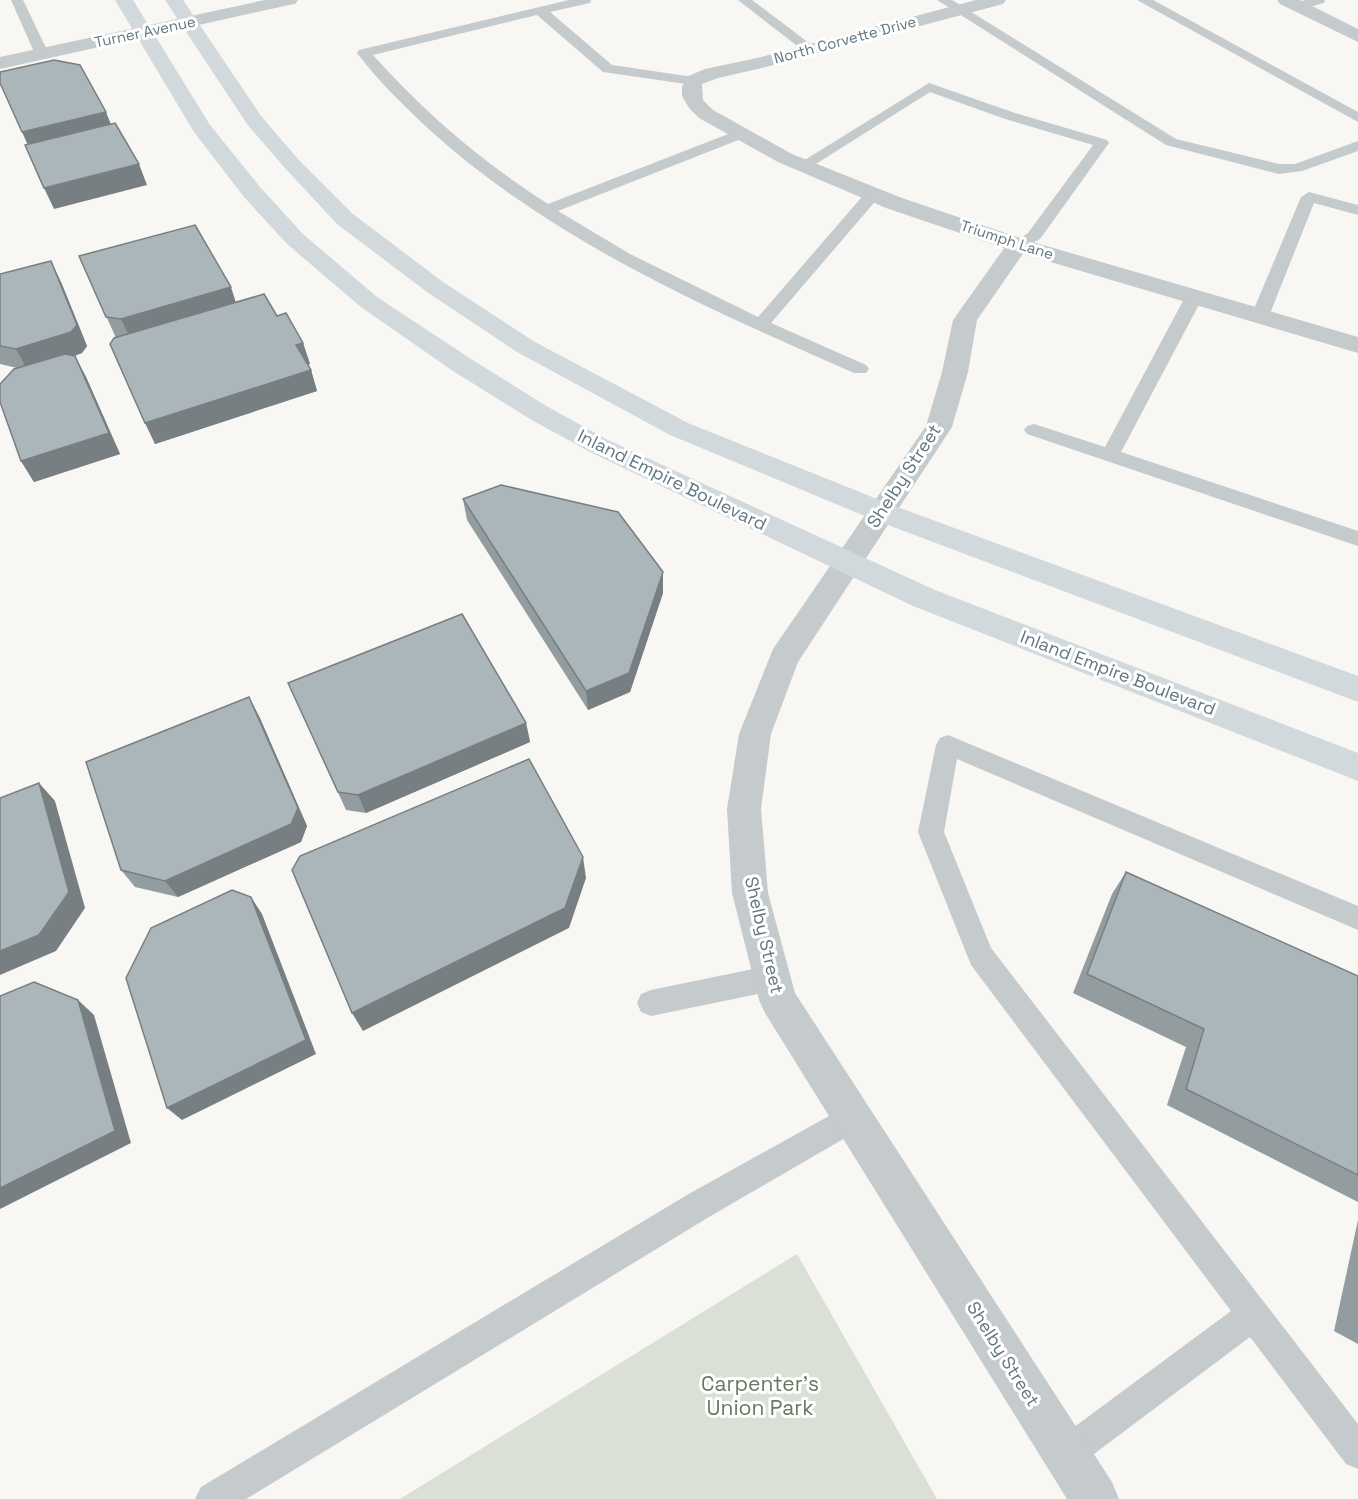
<svg xmlns="http://www.w3.org/2000/svg" width="1358" height="1499" font-family="'Space Grotesk',sans-serif">
	<style>
		.green { fill: #dae0d5 }
		.lines { fill: none; stroke-linecap: round; stroke-linejoin: round }
		.service { fill: #c5cacc; fill-rule: evenodd }
		.minor { fill: #c5cacc; fill-rule: evenodd }
		.tertiary { fill: #c5cacc; fill-rule: evenodd }
		.secondary { fill: #d2d9dc; fill-rule: evenodd }
		.wall { fill: #939da0 }
		.shaded-wall { fill: #787f82 }
		.building { fill: #abb6ba; stroke: #787f82; stroke-width: 1.5 }
		.labels { text-anchor: middle; stroke-width: 6; stroke-linejoin: round; paint-order: stroke }
		.far-street-label { font-size: 15px; fill: #617781; stroke: #fff }
		.street-label { font-size: 18px; fill: #617781; stroke: #fff }
		.near-park-label { font-size: 21px; fill: #677960; stroke: #fff }
	</style>
	<rect width="100%" height="100%" fill="#f8f7f4"/>
	<path class="green" d="M797 1254 937 1499H400Z"/>
	<g class="lines">
		<g class="service">
			<path d="M11 0H23L49 54 47 57H37L35 54Z"/>
			<path d="M569 0H591L590 3 550 12 612 65 693 77 700 81 693 85 603 72 537 15 373 55C425 113 482 162 548 204L736 131H746L748 134 746 137 558 211 630 254 758 317 867 191H879L881 194 879 197 771 323 866 365 869 369 866 373H854C706 308 553 241 432 132 406 108 379 82 357 53L359 50Z"/>
			<path d="M738 0H752L817 49 815 52H805Z"/>
			<path d="M937 0H952L1176 139 1279 164H1295L1358 141V151L1302 171 1279 174 1166 145Z"/>
			<path d="M1137 0H1153L1358 112V122Z"/>
			<path d="M1305 0H1325L1324 3 1298 10 1292 6Z"/>
			<path d="M929 83 1015 113 1107 140 1109 143 1040 239 1018 250 1010 245 1028 233 1093 145 1005 119 930 92 808 169 803 171 795 166Z"/>
			<path d="M1309 192 1358 205V215L1314 203 1269 316 1266 320H1254L1251 316 1301 197Z"/>
			<path d="M1194 292 1200 293 1203 297 1121 452 1358 531V546L1027 434 1024 430 1027 426 1034 424 1105 447 1185 297 1188 293Z"/>
			<path d="M948 735 1358 906V930L957 759 944 832 991 948 1358 1424V1469L1346 1464 1250 1337 1078 1466 1066 1471 1054 1466 1049 1454 1054 1442 1231 1311 971 965 918 832 936 745 940 738Z"/>
			<path d="M773 965 783 969 787 978 783 987 773 991 651 1016 641 1012 637 1003 641 994 651 990Z"/>
			<path d="M854 1102 864 1107 869 1117 864 1127 709 1217 246 1499H195L201 1487 687 1195Z"/>
		</g>
		<g class="minor">
			<path d="M976 0H1006L1003 4 766 67 718 78 702 84 703 100 713 110 792 154 902 198 1026 240 1358 337V353L1010 250 886 208 778 162 699 118 689 108 682 96V87L686 77 705 69 757 58Z"/>
			<path d="M1277 0H1300L1358 29V42L1280 4Z"/>
		</g>
		<g class="tertiary">
			<path d="M265 0H298L295 4 289 5 0 69V57Z"/>
			<path d="M1018 238 1026 240 1029 245 977 320 968 372 952 427 798 662 771 734 761 809 768 893 795 993 1112 1482 1119 1499H1067L765 1013 759 1000 732 893 727 809 739 734 773 649 926 426 942 372 953 320 1010 240Z"/>
		</g>
		<g class="secondary">
			<path d="M115 0H133L210 125 260 187 303 234 377 297 471 359 548 407 608 440 935 590 1358 753V781L913 606 590 452 530 419 453 371 361 307 287 244 244 197 194 132Z"/>
			<path d="M165 0H183L261 116 298 159 353 214 443 282 535 342 688 423 892 505 1358 676V702L872 519 670 435 517 352 427 292 337 224 284 167 247 124Z"/>
		</g>
	</g>
	<g class="wall">
		<path d="M79 256 236 303 277 316 303 343 310 364 308 365 311 370 317 391 155 444 116 338Z"/>
		<path d="M0 274 61 282 87 346 82 353 75 356 86 377 120 454 34 482 21 461 17 368 0 364Z"/>
		<path d="M463 499 663 572V593L630 692 588 710 467 520Z"/>
		<path d="M288 683 526 723 530 742 366 813 346 810Z"/>
		<path d="M259 716 307 826 301 842 178 897 135 887 121 870Z"/>
		<path d="M1126 872 1358 976V1202L1167 1105 1186 1047 1073 993 1112 894Z"/>
		<path d="M1358 1220V1344L1334 1331Z"/>
	</g>
	<g class="shaded-wall">
		<path d="M106 112 114 132 31 152 22 132Z"/>
		<path d="M139 164 147 185 54 209 44 188Z"/>
		<path d="M51 261 61 282 87 346 82 353 28 371 16 349Z"/>
		<path d="M231 287 238 309 131 340 121 319Z"/>
		<path d="M303 343 310 364 303 366 296 345Z"/>
		<path d="M75 356 86 377 120 454 34 482 21 461Z"/>
		<path d="M311 370 317 391 155 444 145 423Z"/>
		<path d="M663 572V593L630 692 588 710 586 691Z"/>
		<path d="M249 697 259 716 307 826 301 842 178 897 165 881Z"/>
		<path d="M526 723 530 742 366 813 358 795Z"/>
		<path d="M39 783 55 801 85 908 56 951 0 975V951Z"/>
		<path d="M583 857 586 878 569 928 363 1031 352 1013Z"/>
		<path d="M251 897 262 914 316 1054 182 1120 167 1108Z"/>
		<path d="M78 1000 94 1015 131 1143 0 1209V1188Z"/>
	</g>
	<g class="building">
		<path d="M54 60 80 65 106 112 22 132 0 83V72Z"/>
		<path d="M115 123 139 164 44 188 25 145Z"/>
		<path d="M195 225 231 287 121 319 106 317 79 256Z"/>
		<path d="M51 261 77 325 71 332 16 349 0 346V274Z"/>
		<path d="M264 294 277 316 286 313 303 343 296 345 311 370 145 423 110 344 114 338Z"/>
		<path d="M65 354 75 356 109 433 21 461 0 402V384L14 369Z"/>
		<path d="M501 485 618 512 663 572 629 673 586 691 463 499Z"/>
		<path d="M462 614 526 723 358 795 338 792 288 683Z"/>
		<path d="M249 697 298 808 291 824 165 881 121 870 86 762Z"/>
		<path d="M529 759 583 857 565 908 352 1013 292 870 300 856Z"/>
		<path d="M39 783 69 892 39 935 0 951V798Z"/>
		<path d="M1126 872 1358 976V1175L1186 1089 1204 1029 1087 974Z"/>
		<path d="M232 890 251 897 306 1040 167 1108 126 978 151 928Z"/>
		<path d="M34 982 78 1000 115 1131 0 1188V996Z"/>
	</g>
	<g class="labels">
		<g class="far-street-label">
			<text transform="translate(145 32) rotate(-12)" y="5">Turner Avenue</text>
			<text transform="translate(845 40) rotate(-15)" y="5">North Corvette Drive</text>
			<text transform="translate(1007 240) rotate(18)" y="5">Triumph Lane</text>
		</g>
		<g class="street-label">
			<text transform="translate(904 476) rotate(-57)" y="6">Shelby Street</text>
			<text transform="translate(672 480) rotate(26)" y="6">Inland Empire Boulevard</text>
			<text transform="translate(1118 673) rotate(21)" y="6">Inland Empire Boulevard</text>
			<text transform="translate(764 935) rotate(77)" y="6">Shelby Street</text>
			<text transform="translate(1003 1354) rotate(58)" y="6">Shelby Street</text>
		</g>
		<g class="near-park-label">
			<text x="760" y="1391">Carpenter's<tspan x="760" dy="24">Union Park</tspan></text>
		</g>
	</g>
</svg>
